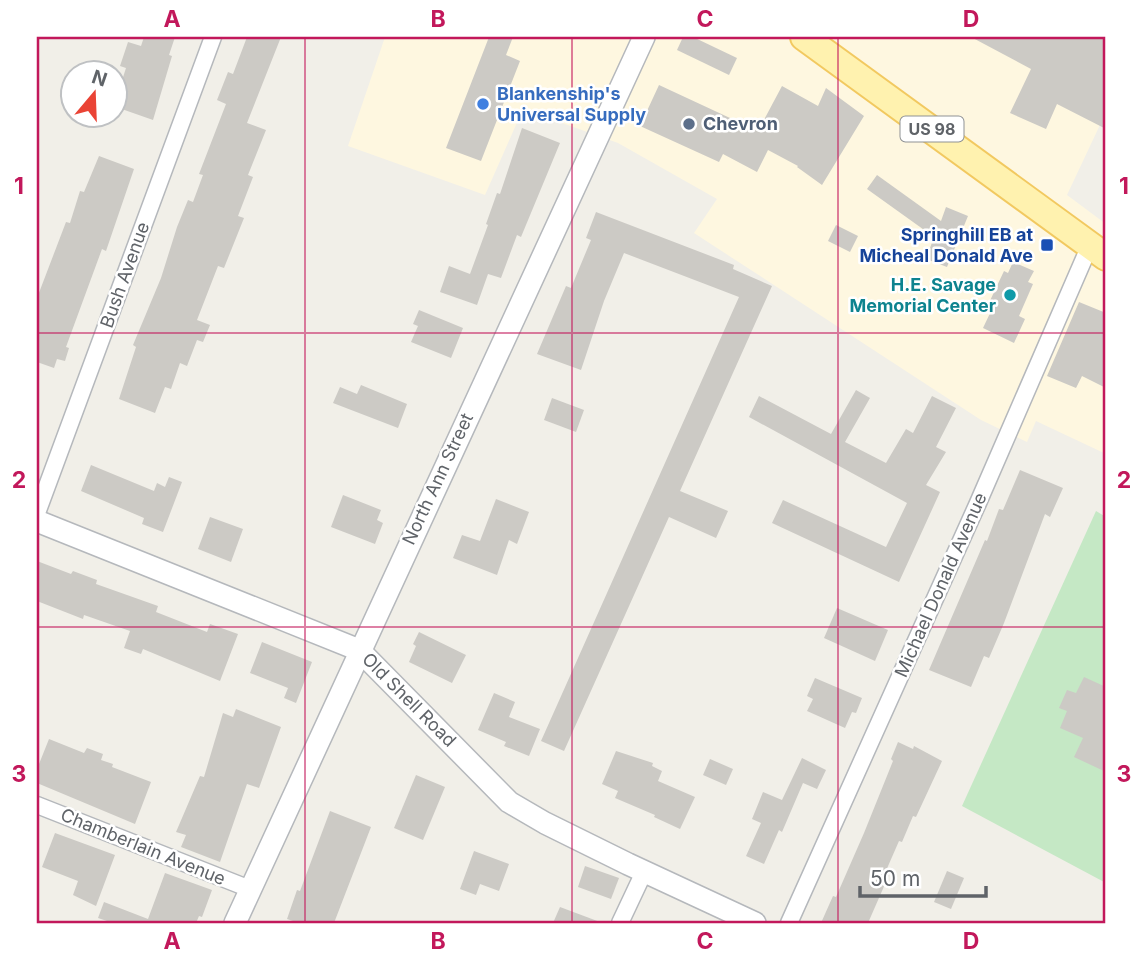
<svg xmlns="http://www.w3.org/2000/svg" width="1143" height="960" font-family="Inter,sans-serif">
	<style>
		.commercial { fill: #fef7e0 }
		.green { fill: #c5e8c5 }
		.building { fill: #cccac5 }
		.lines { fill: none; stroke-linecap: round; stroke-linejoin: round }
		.minor-casing { stroke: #b5b8bc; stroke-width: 19 }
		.tertiary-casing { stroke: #b5b8bc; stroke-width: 24 }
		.primary-casing { stroke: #f2c960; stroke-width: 30 }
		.minor { stroke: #fff; stroke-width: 16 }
		.tertiary { stroke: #fff; stroke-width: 21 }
		.primary { stroke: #fff2af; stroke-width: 26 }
		.grid { fill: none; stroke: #c2185b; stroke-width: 2; stroke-opacity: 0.55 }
		.shop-dot { fill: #3f7fe0; stroke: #fff; stroke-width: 2.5 }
		.service-dot { fill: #5c6f8a; stroke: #fff; stroke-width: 2.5 }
		.transit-dot { fill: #1a4fb4; stroke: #fff; stroke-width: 2.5 }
		.culture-dot { fill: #0f9aa8; stroke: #fff; stroke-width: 2.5 }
		.labels { text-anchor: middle; stroke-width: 5; stroke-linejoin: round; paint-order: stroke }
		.shield { fill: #fff; stroke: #8f9295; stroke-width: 2 }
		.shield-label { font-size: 16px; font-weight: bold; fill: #5f6368 }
		.shop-label { font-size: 18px; font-weight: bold; fill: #366cbe; stroke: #fff; text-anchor: start }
		.service-label { font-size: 18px; font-weight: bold; fill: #4e5e75; stroke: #fff; text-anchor: start }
		.transit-label { font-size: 18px; font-weight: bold; fill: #164399; stroke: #fff; text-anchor: end }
		.street-label { font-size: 18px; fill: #5f6368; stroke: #fff }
		.culture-label { font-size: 18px; font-weight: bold; fill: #0d838f; stroke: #fff; text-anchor: end }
		.neatline { fill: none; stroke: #c2185b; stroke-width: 2.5 }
		.grid-label { font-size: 23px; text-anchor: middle; font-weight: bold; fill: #c2185b }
	</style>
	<rect width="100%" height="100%" fill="#f1efe8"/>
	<path class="commercial" d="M385 37H1106V112L1067 195 1106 224V454L1036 421 1027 442 981 420 694 233 717 199 618 143 523 109 485 195 348 146Z"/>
	<path class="green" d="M1096 511 1106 517V883L962 806Z"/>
	<g class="building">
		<path d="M144 37H175L169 55 172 56 153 120 116 107V99L126 68 120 66 128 42 141 46Z"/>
		<path d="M247 37H281L247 123 266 130 248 175 253 177 238 216 244 218 224 268 218 266 197 320 210 325 203 342 197 340 187 366 180 363 171 389 165 387 155 413 119 399 136 347 133 345 161 278 177 227 188 200 193 202 203 175 199 174 226 104 217 100 228 72 233 74Z"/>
		<path d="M489 37H513L506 55 520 61 481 161 446 148Z"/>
		<path d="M683 37H693L737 58 729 75 677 50Z"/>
		<path d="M971 37H1099L1106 40V129L1057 104 1046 129 1010 113 1031 69Z"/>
		<path d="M659 85 758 131 782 86 818 106 826 88 864 116 822 185 797 167 798 166 768 150 757 172 723 154 719 162 640 126Z"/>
		<path d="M522 128 560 143 521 237 517 235 501 278 488 274 477 305 440 292 449 266 470 274 488 225 486 224 497 193 500 194Z"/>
		<path d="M99 156 134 169 106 251 102 249 66 347 69 348 65 361 57 359 54 368 37 362V298L66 222 70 223 80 191 84 192Z"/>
		<path d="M877 175 941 221 946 207 968 216 947 267 926 259 934 237 867 189Z"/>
		<path d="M596 212 734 265 733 269 772 286 680 491 728 511 716 538 669 517 564 751 541 741 739 297 624 253 604 301 581 370 537 354 566 286 571 288 591 240 586 238Z"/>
		<path d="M836 225 858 236 850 252 828 241Z"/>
		<path d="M1013 262 1034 271 1028 282 1033 284 1019 316 1025 319 1014 343 983 328 992 309 987 307 1004 271 1008 273Z"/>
		<path d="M1079 302 1106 313V388L1082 376 1076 388 1047 376Z"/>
		<path d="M419 310 463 328 451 358 411 342 418 326 413 324Z"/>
		<path d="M361 385 407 404 398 428 333 403 340 387 357 394Z"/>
		<path d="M856 390 870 398 845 442 886 463 906 429 913 433 932 396 956 408 936 447 946 452 926 485 940 492 899 582 772 523 783 500 886 547 907 503 749 417 759 396 831 434Z"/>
		<path d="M552 398 584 410 576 432 544 420Z"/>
		<path d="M91 465 154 491 157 483 165 487 169 477 182 482 163 532 142 524 144 518 81 491Z"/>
		<path d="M1020 470 1063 488 1050 517 1045 514 1004 623 989 658 984 656 971 687 929 670 985 540 987 541 999 509 1003 510Z"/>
		<path d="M343 495 381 510 377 520 383 523 375 544 331 527Z"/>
		<path d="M496 499 529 512 517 544 509 540 497 575 453 558 462 535 480 541Z"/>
		<path d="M210 517 243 529 231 562 198 549Z"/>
		<path d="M37 561 71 574 73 571 97 580 96 584 158 606 156 612 207 632 210 624 238 634 220 681 143 649 141 654 124 648 130 631 84 615 83 619 37 601Z"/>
		<path d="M837 608 888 630 875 661 824 638Z"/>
		<path d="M419 632 466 655 452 683 409 662 416 646 413 644Z"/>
		<path d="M262 642 312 662 296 703 284 698 288 688 250 673Z"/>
		<path d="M1084 677 1106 687V772L1074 757 1083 738 1060 728 1067 711 1059 708 1067 690 1076 693Z"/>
		<path d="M815 678 862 698 856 713 852 712 845 728 807 711 813 699 807 696Z"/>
		<path d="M494 693 515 702 509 717 540 729 529 756 504 746 506 742 478 730Z"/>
		<path d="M236 709 281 727 259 788 247 784 220 862 181 847 186 835 176 832 200 776 204 777 223 713 233 717Z"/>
		<path d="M49 739 84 753 87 748 103 754 101 760 113 764 112 767 151 782 135 824 37 783V769Z"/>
		<path d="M898 742 913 749 914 746 942 761 916 817 913 816 902 842 899 841 885 873 889 875 868 923H821L833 896 836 897 864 833 893 761 891 759Z"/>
		<path d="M616 751 653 763 652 766 662 771 658 781 695 797 680 829 654 817 655 815 615 798 618 791 602 784Z"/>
		<path d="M802 758 826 770 817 789 803 783 782 832 779 830 764 864 746 856 761 823 752 819 763 792 782 800Z"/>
		<path d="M710 759 733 769 726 785 703 775Z"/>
		<path d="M416 775 445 787 423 840 394 828Z"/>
		<path d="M330 811 371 827 334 923H299L287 919 297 890 300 891Z"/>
		<path d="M55 833 115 855 96 906 73 895 78 881 42 867Z"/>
		<path d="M474 851 509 864 499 891 480 884 476 895 460 889Z"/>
		<path d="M585 866 619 878 611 899 578 887Z"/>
		<path d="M947 871 964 878 951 909 934 902Z"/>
		<path d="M165 873 212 890 202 917 199 916 196 923H113L98 918 104 902 148 919Z"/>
		<path d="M560 907 600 922V923H553Z"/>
	</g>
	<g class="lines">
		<defs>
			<g id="minor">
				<path d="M37 513 213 37"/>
				<path d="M37 805 250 889"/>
				<path d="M620 923 644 872"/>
				<path d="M789 923 978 503 1090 245"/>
			</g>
			<g id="tertiary">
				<path d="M37 521 359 650 509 802 545 823 628 864 755 923"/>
				<path d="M235 923 644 37"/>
			</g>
			<path id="primary" d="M804 37 1106 257"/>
		</defs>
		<use href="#minor" class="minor-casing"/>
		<use href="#tertiary" class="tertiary-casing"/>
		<use href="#primary" class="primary-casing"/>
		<use href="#minor" class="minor"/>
		<use href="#tertiary" class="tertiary"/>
		<use href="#primary" class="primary"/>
	</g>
	<path class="grid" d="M305 37V923M572 37V923M838 37V923M37 333H1106M37 627H1106"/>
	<circle class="shop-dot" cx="483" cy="104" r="7"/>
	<circle class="service-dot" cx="689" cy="124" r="7"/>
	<rect class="transit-dot" x="1040" y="238" width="14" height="14" rx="3.5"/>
	<circle class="culture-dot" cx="1010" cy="295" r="7"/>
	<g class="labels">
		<rect class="shield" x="900.5" y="116.5" width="63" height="25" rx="5"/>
		<g class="shield-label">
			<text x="932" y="135">US 98</text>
		</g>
		<g class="shop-label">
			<text x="497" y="100">Blankenship's<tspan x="497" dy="21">Universal Supply</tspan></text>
		</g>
		<g class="service-label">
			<text x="703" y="130">Chevron</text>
		</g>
		<g class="transit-label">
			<text x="1033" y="241">Springhill EB at<tspan x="1033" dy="21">Micheal Donald Ave</tspan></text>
		</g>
		<g class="street-label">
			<text transform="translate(125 275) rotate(-70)" y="6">Bush Avenue</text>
			<text transform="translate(438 479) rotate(-65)" y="6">North Ann Street</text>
			<text transform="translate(941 585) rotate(-66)" y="6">Michael Donald Avenue</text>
			<text transform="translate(409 700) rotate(45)" y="6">Old Shell Road</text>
			<text transform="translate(143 847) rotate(22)" y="6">Chamberlain Avenue</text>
		</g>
		<g class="culture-label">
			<text x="996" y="291">H.E. Savage<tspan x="996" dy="21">Memorial Center</tspan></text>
		</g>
	</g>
	<rect width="1143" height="960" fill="none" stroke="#ffffff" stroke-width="77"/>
	<g transform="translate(94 94) rotate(19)"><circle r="33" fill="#ffffff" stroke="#bfc1c3" stroke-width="2"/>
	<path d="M0-5L12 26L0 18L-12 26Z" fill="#ea4335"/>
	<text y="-10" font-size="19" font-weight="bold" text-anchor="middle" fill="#5f6368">N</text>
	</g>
	<path d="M860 886v10h126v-10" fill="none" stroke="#5f6368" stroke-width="3.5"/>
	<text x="870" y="886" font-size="21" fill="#5f6368" stroke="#ffffff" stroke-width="5" paint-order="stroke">50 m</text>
	<rect x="38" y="38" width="1066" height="884" class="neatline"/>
	<g class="grid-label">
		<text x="172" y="27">A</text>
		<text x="438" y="27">B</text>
		<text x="705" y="27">C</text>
		<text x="971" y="27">D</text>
		<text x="19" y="194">1</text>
		<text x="1124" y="194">1</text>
		<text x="19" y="488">2</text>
		<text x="1124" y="488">2</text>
		<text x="19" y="782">3</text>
		<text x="1124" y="782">3</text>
		<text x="172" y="949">A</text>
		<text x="438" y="949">B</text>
		<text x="705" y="949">C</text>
		<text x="971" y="949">D</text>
	</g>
</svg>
